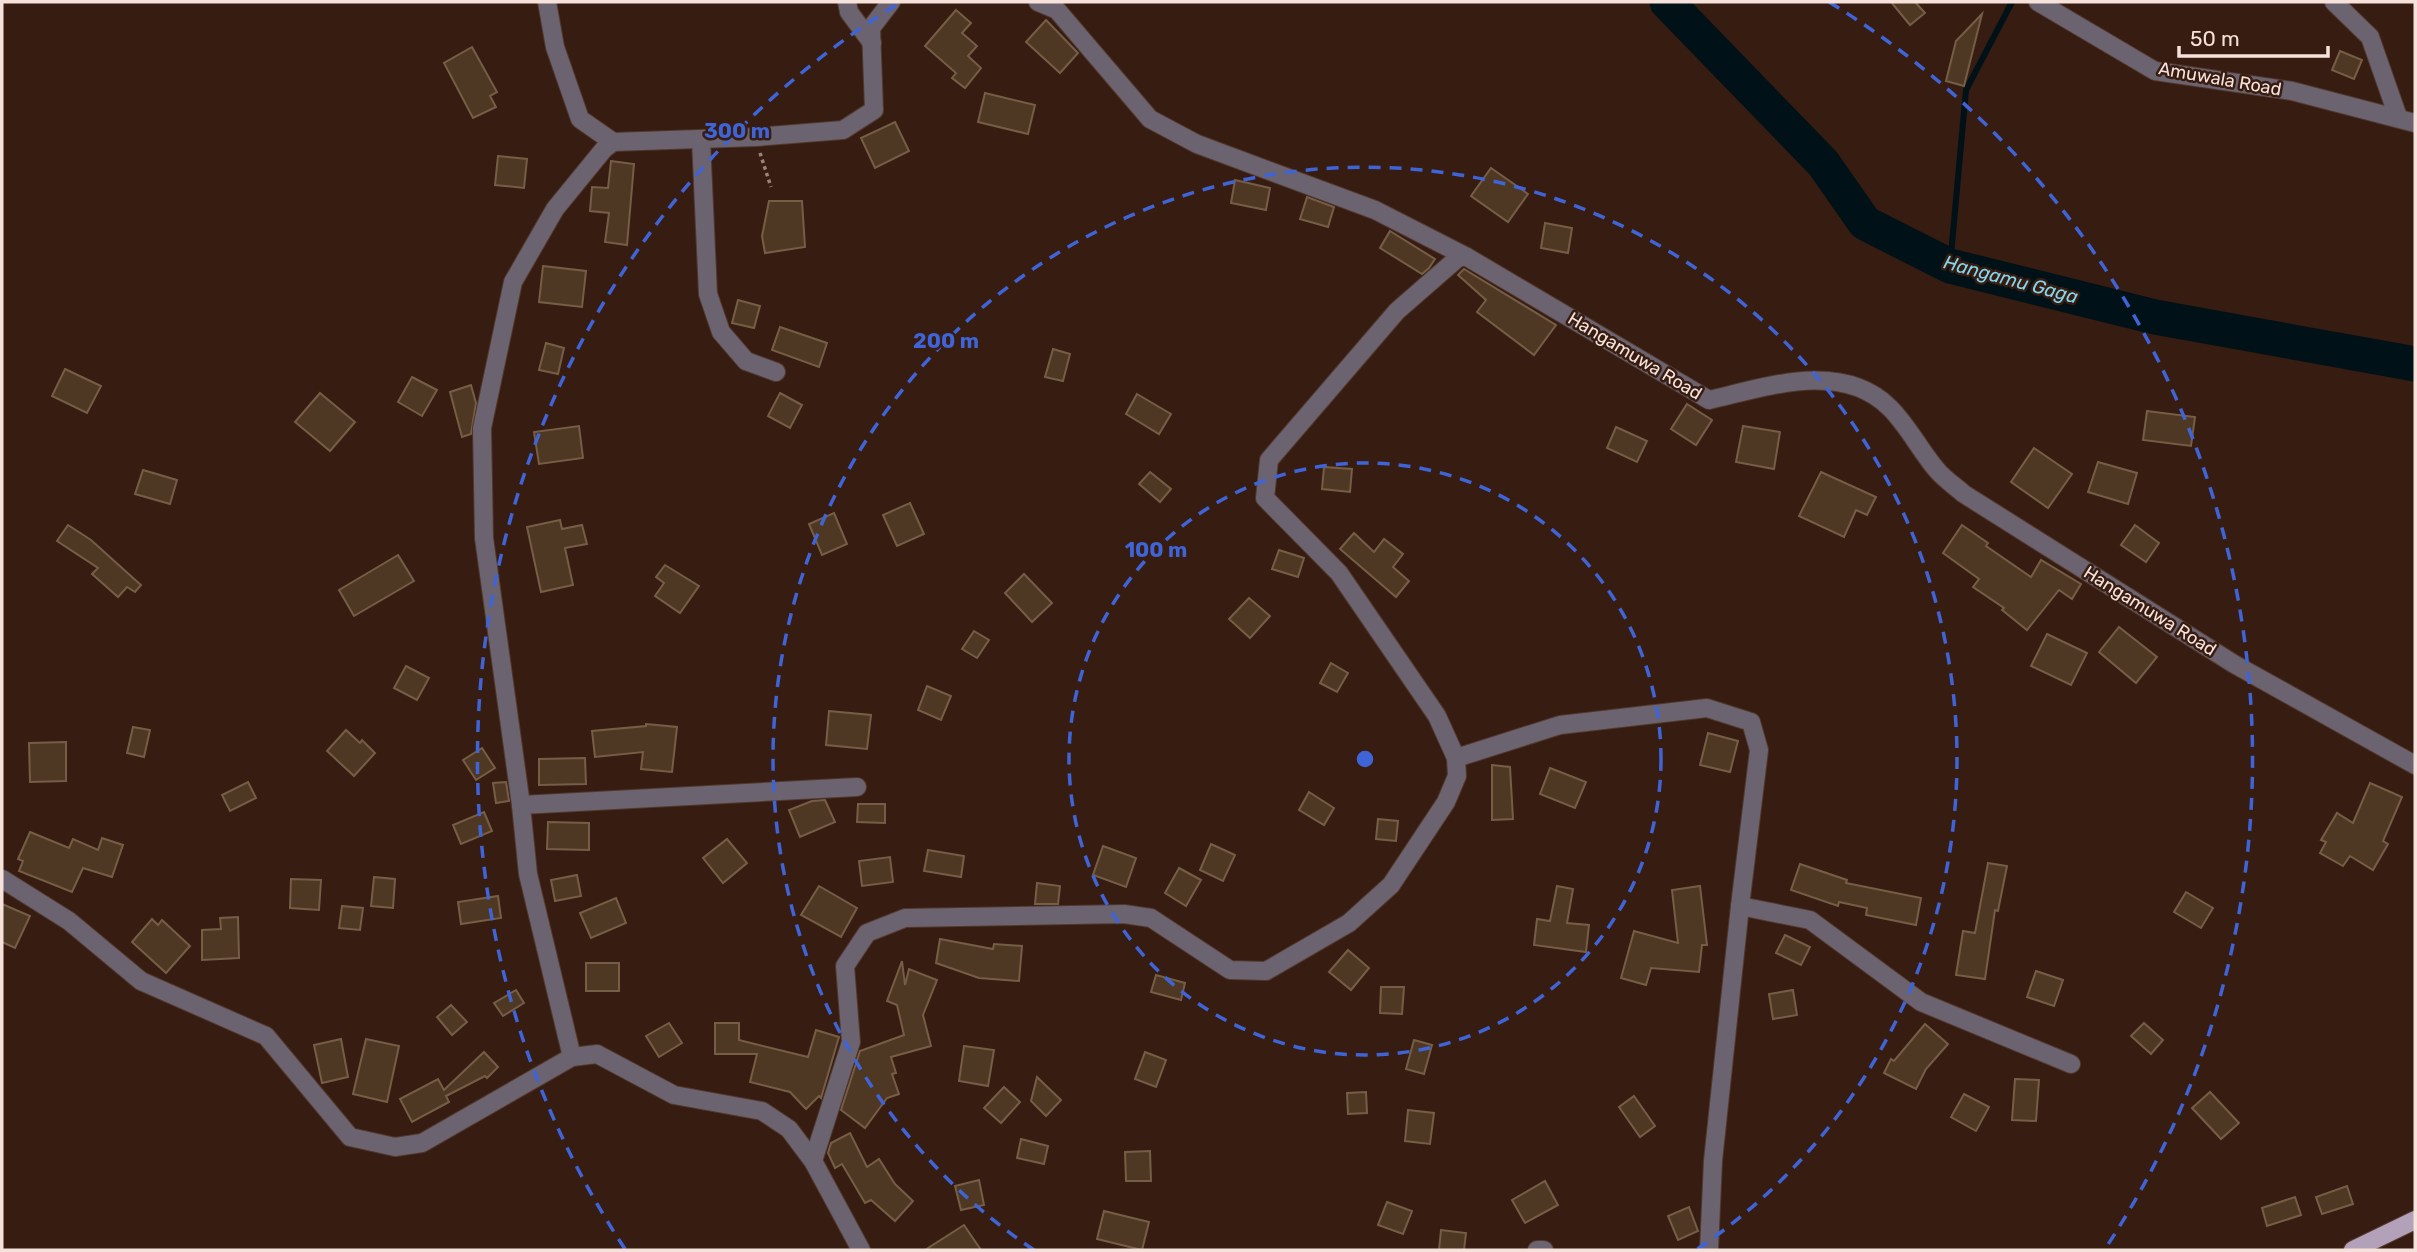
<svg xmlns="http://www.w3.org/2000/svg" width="2417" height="1252" font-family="Rubik,sans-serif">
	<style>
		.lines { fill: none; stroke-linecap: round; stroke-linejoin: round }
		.stream { stroke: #001117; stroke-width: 6 }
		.river { stroke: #001117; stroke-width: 35 }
		.building { fill: #4f3823; stroke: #765d46; stroke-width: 2 }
		.minor-casing { stroke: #52382d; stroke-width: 20 }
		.major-casing { stroke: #52382d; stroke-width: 20 }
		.path { stroke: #9b837a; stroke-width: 3.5; stroke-dasharray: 3.5 3.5; stroke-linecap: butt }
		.minor { stroke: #6b636f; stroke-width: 18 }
		.major { stroke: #b3a1ba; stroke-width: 18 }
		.ring { fill: none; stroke: #3e64d8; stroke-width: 3.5; stroke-dasharray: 12 9 }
		.labels { text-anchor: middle; stroke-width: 5; stroke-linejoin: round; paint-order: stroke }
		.street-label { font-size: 18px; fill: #f6e2db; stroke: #371c11 }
		.water-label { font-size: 19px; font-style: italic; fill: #83d8f0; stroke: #371c11 }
		.centre { fill: #3e64d8; stroke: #371c11; stroke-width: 3.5 }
		.ring-label { font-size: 21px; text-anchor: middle; font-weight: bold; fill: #3e64d8; stroke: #371c11; stroke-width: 5; stroke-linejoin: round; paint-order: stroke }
	</style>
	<rect width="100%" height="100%" fill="#371c11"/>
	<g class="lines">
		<path class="stream" d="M1950 266 1966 90 2012 2"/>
		<path class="river" d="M1667 2 1823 163 1865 223 1950 266 2155 317 2415 364"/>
	</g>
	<g class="building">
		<path d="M1891 2H1915L1925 13 1910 25Z"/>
		<path d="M956 10 971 23 962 33 977 46 968 56 981 68 965 88 952 78 956 73 925 46Z"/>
		<path d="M1982 14 1964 86 1946 81 1956 41Z"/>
		<path d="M1046 20 1078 53 1060 73 1026 42Z"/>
		<path d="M472 47 497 92 490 96 496 107 473 118 444 63Z"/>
		<path d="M2340 51 2362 60 2354 79 2332 70Z"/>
		<path d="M985 93 1035 105 1028 134 978 122Z"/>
		<path d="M895 122 909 151 875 168 861 138Z"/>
		<path d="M498 156 527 159 524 188 495 185Z"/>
		<path d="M611 161 634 164 627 245 605 242 609 213 590 211 592 187 608 188Z"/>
		<path d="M1491 168 1528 194 1508 222 1471 196Z"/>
		<path d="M1235 180 1270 188 1266 210 1231 203Z"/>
		<path d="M1307 197 1334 207 1328 227 1300 219Z"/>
		<path d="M769 201H802L805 247 765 253 762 236Z"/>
		<path d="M1545 223 1572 228 1568 253 1541 248Z"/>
		<path d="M1390 231 1435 259 1429 268 1422 274 1380 248Z"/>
		<path d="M543 266 586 271 582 307 539 302Z"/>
		<path d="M1464 269 1556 325 1534 355 1477 312 1486 300 1458 275Z"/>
		<path d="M738 300 760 306 754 328 732 323Z"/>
		<path d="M780 327 827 343 819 367 772 350Z"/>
		<path d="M546 343 564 348 558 374 539 370Z"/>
		<path d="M1053 349 1070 354 1063 381 1045 377Z"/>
		<path d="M65 369 101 386 87 413 52 396Z"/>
		<path d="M412 377 437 390 422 416 398 402Z"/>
		<path d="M471 385 476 403 471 434 462 437 450 392Z"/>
		<path d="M320 393 355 422 330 451 295 422Z"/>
		<path d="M780 393 802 405 790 428 768 416Z"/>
		<path d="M1137 394 1171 414 1159 434 1126 414Z"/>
		<path d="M1687 404 1712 420 1696 445 1671 429Z"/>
		<path d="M2147 411 2195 417 2191 446 2143 440Z"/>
		<path d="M579 426 583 458 539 464 534 432Z"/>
		<path d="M1743 426 1780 432 1774 469 1736 462Z"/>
		<path d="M1616 427 1647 441 1637 462 1607 448Z"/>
		<path d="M2034 448 2072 474 2048 508 2011 482Z"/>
		<path d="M2098 462 2137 473 2128 504 2088 492Z"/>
		<path d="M1324 467 1352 469 1350 492 1322 489Z"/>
		<path d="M143 470 177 480 170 504 135 494Z"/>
		<path d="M1150 472 1171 489 1160 502 1139 484Z"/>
		<path d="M1821 472 1876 497 1867 515 1856 510 1844 537 1799 516Z"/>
		<path d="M910 503 924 534 897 546 883 515Z"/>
		<path d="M834 513 847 544 822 555 809 524Z"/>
		<path d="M560 520 562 529 582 525 587 544 565 548 573 585 541 592 527 527Z"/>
		<path d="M68 525 91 540 141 585 135 592 127 587 118 597 92 574 98 568 57 541Z"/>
		<path d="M1962 525 1988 543 1986 546 2031 577 2041 560 2081 584 2072 599 2059 590 2027 630 2002 610 2004 608 1973 587 1979 579 1943 553Z"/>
		<path d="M2135 525 2159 543 2146 562 2121 545Z"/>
		<path d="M1354 533 1374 552 1384 539 1403 554 1393 567 1409 581 1396 597 1340 549Z"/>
		<path d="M1279 550 1304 558 1298 577 1272 569Z"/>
		<path d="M398 555 414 581 354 616 339 590Z"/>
		<path d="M665 565 699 586 680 613 655 596 664 583 656 577Z"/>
		<path d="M1024 574 1052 603 1032 622 1005 593Z"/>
		<path d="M1249 598 1270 616 1250 638 1229 619Z"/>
		<path d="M2119 627 2157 657 2136 683 2099 652Z"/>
		<path d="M974 631 989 640 977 658 962 649Z"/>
		<path d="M2047 634 2087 653 2071 685 2031 666Z"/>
		<path d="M1331 663 1348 673 1337 692 1320 683Z"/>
		<path d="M406 666 429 678 417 700 394 688Z"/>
		<path d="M927 686 951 696 941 720 918 710Z"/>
		<path d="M829 711 871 715 867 749 826 745Z"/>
		<path d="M646 724 677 727 672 772 641 769 643 752 595 757 592 731 646 726Z"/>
		<path d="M133 727 150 730 144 757 127 753Z"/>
		<path d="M346 730 360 743 362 740 375 753 354 776 327 751Z"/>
		<path d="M1708 733 1738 741 1730 772 1700 765Z"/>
		<path d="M66 742V781L30 782 29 743Z"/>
		<path d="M482 748 495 768 476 780 463 760Z"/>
		<path d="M585 758 586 784 539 785V759Z"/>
		<path d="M1492 765 1510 767 1513 819 1492 820Z"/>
		<path d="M1550 768 1586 782 1575 808 1540 794Z"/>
		<path d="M248 782 256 798 230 811 222 795Z"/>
		<path d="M506 782 509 801 496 803 493 783Z"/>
		<path d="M2370 783 2402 797 2383 841 2388 844 2373 870 2350 856 2343 866 2320 853 2326 842 2321 840 2337 813 2353 823Z"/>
		<path d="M1309 792 1334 808 1324 825 1299 810Z"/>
		<path d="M825 800 835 822 800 837 789 810 812 801Z"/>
		<path d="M858 804H885V823L857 822Z"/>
		<path d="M484 812 492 831 461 844 453 825Z"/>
		<path d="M1378 819 1398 821 1396 841 1376 839Z"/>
		<path d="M548 822 589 823V850L547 849Z"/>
		<path d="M30 832 69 848 73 839 98 850 102 838 123 845 112 877 83 868 72 892 19 871 23 861 18 859Z"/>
		<path d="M727 839 747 863 723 883 703 858Z"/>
		<path d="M1211 844 1235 855 1223 881 1200 870Z"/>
		<path d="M1103 846 1136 858 1126 887 1093 875Z"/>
		<path d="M928 850 964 856 961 877 924 871Z"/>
		<path d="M890 857 893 882 862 886 859 861Z"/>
		<path d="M1988 863 2007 866 1998 911 1995 910 1985 979 1956 975 1963 931 1975 933Z"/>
		<path d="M1800 864 1847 880 1846 883 1921 898 1916 925 1866 915 1867 908 1839 902 1838 906 1791 890Z"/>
		<path d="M1179 868 1201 880 1186 906 1165 893Z"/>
		<path d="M577 875 581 896 555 901 551 880Z"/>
		<path d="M374 877 395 879 393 908 371 906Z"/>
		<path d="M291 879 321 880 319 910 290 908Z"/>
		<path d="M1037 883 1060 886 1058 904H1035Z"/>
		<path d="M819 886 857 908 841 937 801 915Z"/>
		<path d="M1557 886 1573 889 1567 923 1589 925 1586 952 1534 945 1537 919 1550 921Z"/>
		<path d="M1700 886 1707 945H1702L1699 972 1651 968 1646 985 1621 978 1634 931 1678 943 1672 890Z"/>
		<path d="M2186 892 2213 908 2201 928 2174 912Z"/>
		<path d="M498 896 501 918 461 924 458 902Z"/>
		<path d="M616 898 626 923 591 938 580 913Z"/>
		<path d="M2 904 30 916 15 948 2 942Z"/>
		<path d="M342 906 363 908 360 930 339 928Z"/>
		<path d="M238 917 239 958 202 960V930L221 929 220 918Z"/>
		<path d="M152 919 158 925 162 920 190 946 166 973 132 942Z"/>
		<path d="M1785 935 1810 947 1801 965 1776 953Z"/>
		<path d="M940 939 993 949 994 944 1022 946 1019 981 979 978 936 963Z"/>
		<path d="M1348 950 1369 968 1351 990 1329 972Z"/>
		<path d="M902 961 905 985 909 969 937 980 923 1015 931 1046 891 1057 896 1073 892 1074 899 1094 887 1098 865 1128 841 1110 860 1051 904 1035 897 1005 887 1001Z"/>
		<rect x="586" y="963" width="33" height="28"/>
		<path d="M2036 971 2063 980 2054 1006 2027 997Z"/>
		<path d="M1156 975 1185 983 1181 1000 1151 992Z"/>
		<path d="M1381 987H1404L1402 1014 1380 1013Z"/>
		<path d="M516 990 524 1003 503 1016 494 1003Z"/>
		<path d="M1793 990 1797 1015 1773 1019 1769 994Z"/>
		<path d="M451 1005 467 1022 452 1035 437 1017Z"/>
		<path d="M669 1023 682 1043 659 1057 646 1036Z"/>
		<path d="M715 1023H739V1040L808 1057 816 1030 839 1037 821 1098 819 1096 806 1109 790 1092 750 1082 757 1054H715Z"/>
		<path d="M2144 1023 2163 1040 2151 1054 2131 1036Z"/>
		<path d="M1925 1024 1948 1044 1926 1069 1916 1089 1884 1073 1891 1059 1894 1061Z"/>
		<path d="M341 1039 348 1077 322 1083 314 1045Z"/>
		<path d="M366 1039 399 1046 387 1102 353 1094Z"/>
		<path d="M1414 1040 1432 1045 1424 1074 1406 1069Z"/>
		<path d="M964 1046 994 1050 988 1086 959 1081Z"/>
		<path d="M484 1052 498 1067 487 1078 485 1076 446 1096 449 1102 412 1122 400 1099 438 1079 444 1090Z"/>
		<path d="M1145 1052 1166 1060 1156 1087 1135 1079Z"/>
		<path d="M1037 1077 1061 1100 1046 1116 1031 1101Z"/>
		<path d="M2015 1079 2039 1080 2036 1121 2012 1120Z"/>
		<path d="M1004 1087 1020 1102 1001 1123 984 1108Z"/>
		<path d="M1366 1092 1367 1113 1348 1114 1347 1093Z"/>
		<path d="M2210 1092 2239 1123 2221 1139 2192 1108Z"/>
		<path d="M1964 1094 1989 1107 1976 1131 1951 1117Z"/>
		<path d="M1634 1096 1655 1126 1640 1137 1619 1107Z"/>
		<path d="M1408 1110 1434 1113 1430 1144 1405 1141Z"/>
		<path d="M850 1133 867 1167 879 1159 895 1184 913 1201 895 1221 871 1200 865 1203 842 1164 835 1168 828 1153 831 1143Z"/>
		<path d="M1021 1139 1048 1146 1044 1164 1017 1158Z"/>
		<path d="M1150 1151 1151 1181H1126L1125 1152Z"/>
		<path d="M979 1180 984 1205 961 1210 955 1186Z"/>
		<path d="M1545 1181 1558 1205 1525 1223 1512 1200Z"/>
		<path d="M2347 1186 2353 1204 2322 1214 2316 1197Z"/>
		<path d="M2295 1197 2301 1215 2267 1226 2262 1208Z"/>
		<path d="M1387 1202 1412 1211 1403 1234 1378 1225Z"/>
		<path d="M1689 1207 1698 1231 1678 1240 1668 1216Z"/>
		<path d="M1104 1211 1149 1222 1142 1250 1097 1239Z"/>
		<path d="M964 1225 981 1250H925Z"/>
		<path d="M1441 1230 1466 1233 1464 1250H1439Z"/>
	</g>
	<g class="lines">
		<defs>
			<g id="minor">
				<path d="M547 2 555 47 580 119 613 142 756 137 843 130 874 110 871 28 891 2"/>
				<path d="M847 2 849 12 872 43"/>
				<path d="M1038 2 1057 10 1150 119 1197 144 1375 210 1467 257 1709 400C1766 387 1842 360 1890 408 1908 426 1920 450 1936 469 1944 479 1955 486 1964 494L2234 664 2415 765"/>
				<path d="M2038 2 2155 71 2292 91 2415 123"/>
				<path d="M2334 2 2370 37 2398 117"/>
				<path d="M701 140 708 294 721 332 746 361 776 372"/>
				<path d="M1456 758 1560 725 1707 708 1751 722 1759 750 1740 906 1713 1161 1709 1250"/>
				<path d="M521 805 857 787"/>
				<path d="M2 879 69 921 141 981 266 1036 350 1137 395 1147 422 1143 572 1057 597 1054 674 1095 762 1111 789 1129 813 1161 861 1250"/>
				<path d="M1740 906 1810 920 1921 1002 2071 1064"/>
				<path d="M572 1057 528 874 521 805 484 538 482 428 513 282 555 209 604 149 613 142"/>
				<path d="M813 1161 851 1042 845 966 867 933 905 918 1124 914 1151 918 1230 970 1266 971 1349 923 1391 885 1446 802 1457 776 1456 758 1437 716 1339 573 1265 498 1269 460 1397 311 1459 257H1467"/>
				<path d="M1537 1250H1544"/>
			</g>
			<path id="major" d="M2353 1250 2415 1220"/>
		</defs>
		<use href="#minor" class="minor-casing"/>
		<use href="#major" class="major-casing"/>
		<path class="path" d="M760 153 771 187"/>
		<use href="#minor" class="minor"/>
		<use href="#major" class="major"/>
	</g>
	<g class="ring">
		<circle cx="1365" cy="759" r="296"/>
		<path d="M1034 1250A592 592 0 1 1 1696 1250"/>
		<path d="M625 1249A888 888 0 0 1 901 2M1829 2A888 888 0 0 1 2105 1249"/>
	</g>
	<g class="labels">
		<g class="street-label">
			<text transform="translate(2220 79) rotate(10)" y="6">Amuwala Road</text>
			<text transform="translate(1635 356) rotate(31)" y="6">Hangamuwa Road</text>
			<text transform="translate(2150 611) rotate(32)" y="6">Hangamuwa Road</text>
		</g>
		<g class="water-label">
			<text transform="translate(2011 279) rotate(15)" y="7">Hangamu Gaga</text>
		</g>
	</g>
	<circle cx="1365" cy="759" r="10" class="centre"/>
	<g class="ring-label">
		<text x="737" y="138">300 m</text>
		<text x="946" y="348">200 m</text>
		<text x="1156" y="557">100 m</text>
	</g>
	<rect width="2417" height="1252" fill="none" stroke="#f6e2db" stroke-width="7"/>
	<path d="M2179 46v10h149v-10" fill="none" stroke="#f6e2db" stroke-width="3.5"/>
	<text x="2190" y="46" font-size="21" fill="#f6e2db" stroke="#371c11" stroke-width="5" paint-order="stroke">50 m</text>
</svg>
